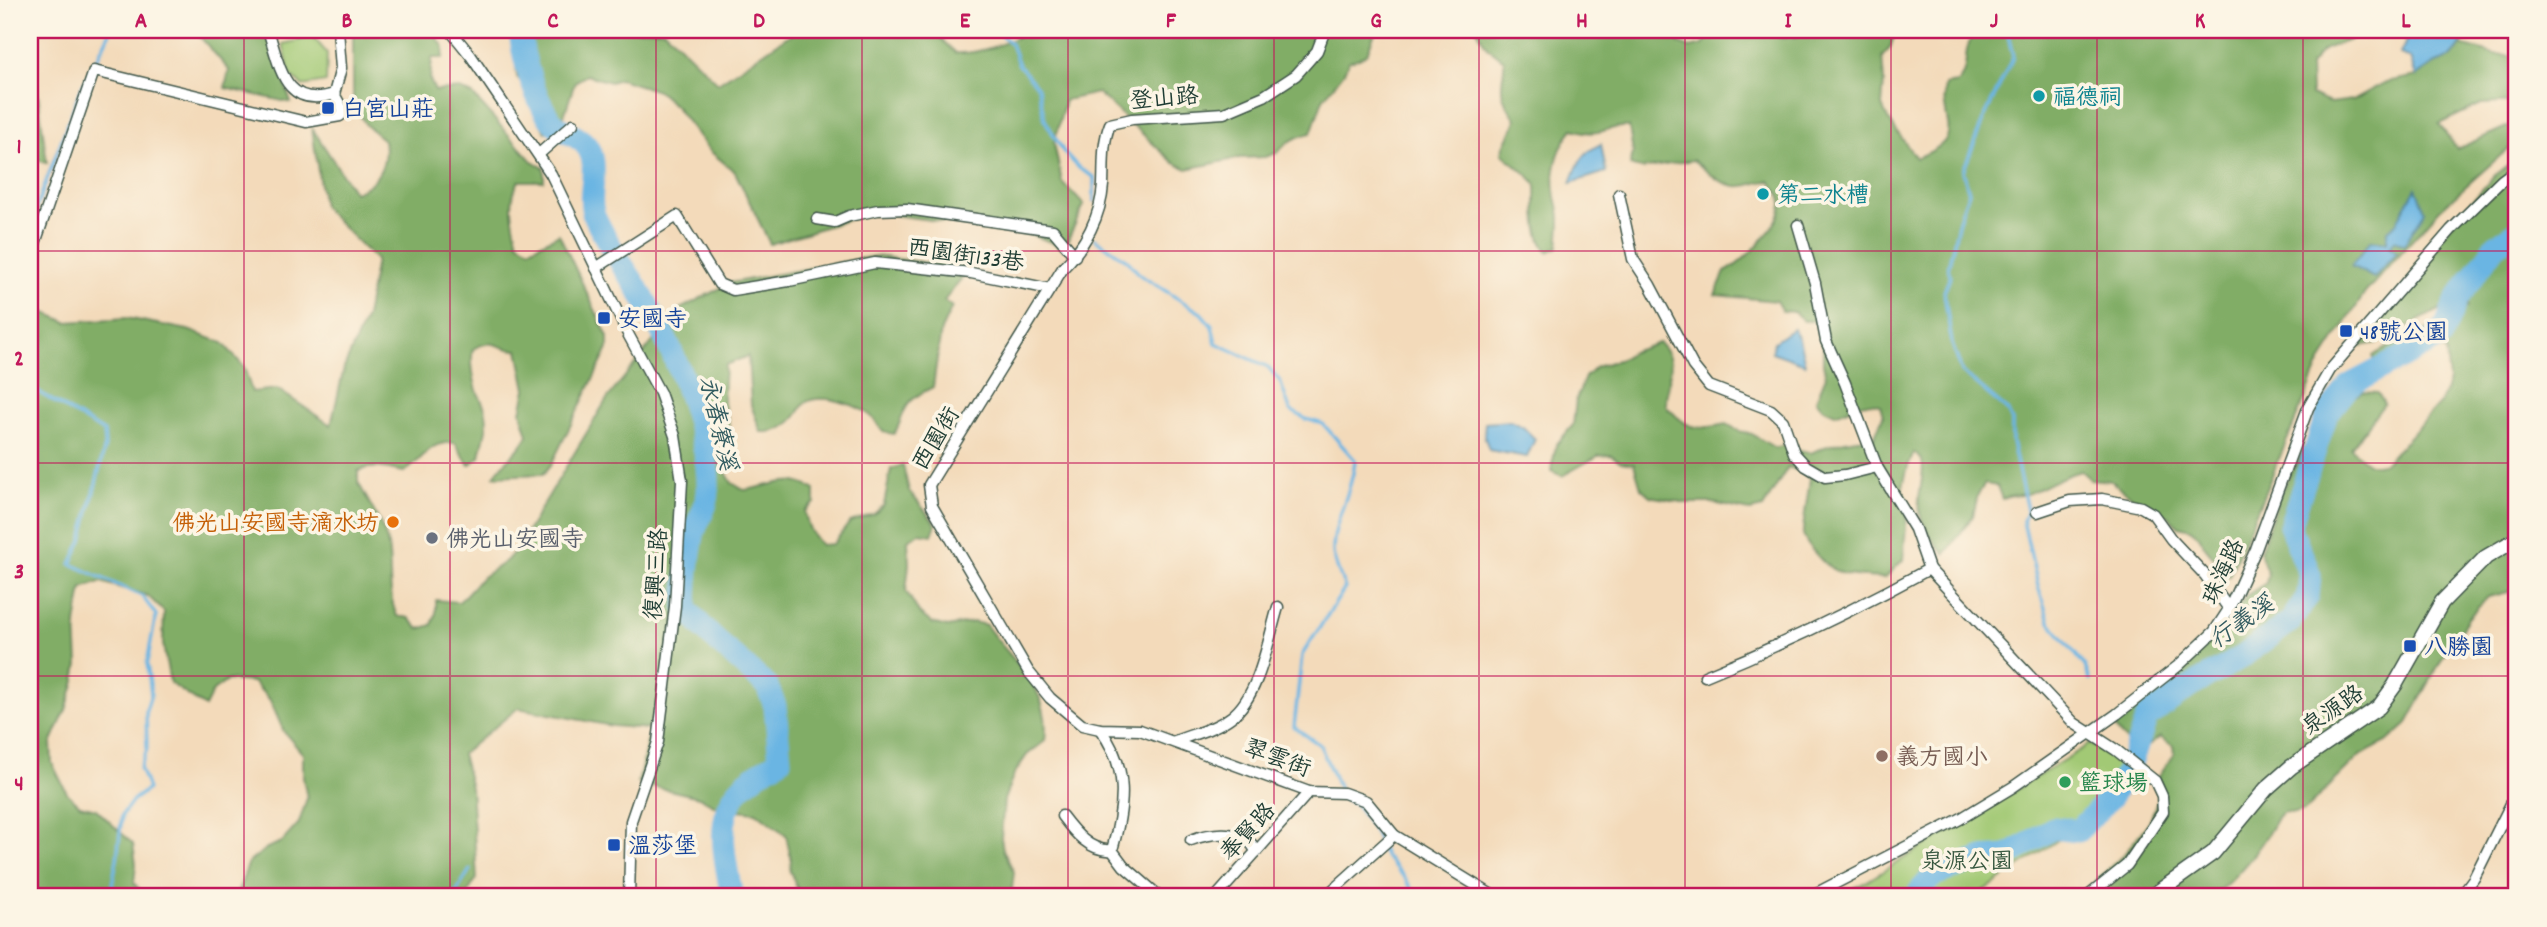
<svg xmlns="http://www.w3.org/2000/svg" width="2547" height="927" font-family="Dekko,'LXGW WenKai TC',sans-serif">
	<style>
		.green { fill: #a2c974; stroke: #608354; stroke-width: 2 }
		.forest { fill: #81ad66; stroke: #50754d; stroke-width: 2 }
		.water { fill: #6ab5e3; stroke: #44798c; stroke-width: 2 }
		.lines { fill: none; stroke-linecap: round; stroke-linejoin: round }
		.stream { stroke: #6ab5e3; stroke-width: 3.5 }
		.river { stroke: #6ab5e3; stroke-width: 23 }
		.minor-casing { stroke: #3f5548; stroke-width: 13 }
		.tertiary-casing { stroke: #3f5548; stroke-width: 17 }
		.minor { stroke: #fff; stroke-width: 10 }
		.tertiary { stroke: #fff; stroke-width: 14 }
		.grid { fill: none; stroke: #c2185b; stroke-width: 2; stroke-opacity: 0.55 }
		.culture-dot { fill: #0f9aa8; stroke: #fcf5e5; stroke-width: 2.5 }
		.transit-dot { fill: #1a4fb4; stroke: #fcf5e5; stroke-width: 2.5 }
		.food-dot { fill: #e8710a; stroke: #fcf5e5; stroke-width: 2.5 }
		.worship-dot { fill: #6b7280; stroke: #fcf5e5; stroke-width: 2.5 }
		.education-dot { fill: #8d6e63; stroke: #fcf5e5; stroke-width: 2.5 }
		.leisure-dot { fill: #2e9e5b; stroke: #fcf5e5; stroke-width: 2.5 }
		.labels { text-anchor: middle; stroke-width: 7; stroke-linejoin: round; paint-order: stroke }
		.culture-label { font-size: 23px; fill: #0d838f; stroke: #fcf5e5; text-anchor: start }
		.street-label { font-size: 23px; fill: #1f3d34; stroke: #fcf5e5 }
		.transit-label { font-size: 23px; fill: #164399; stroke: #fcf5e5; text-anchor: start }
		.food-label { font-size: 23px; fill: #c56008; stroke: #fcf5e5; text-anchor: end }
		.worship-label { font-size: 23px; fill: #5b616d; stroke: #fcf5e5; text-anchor: start }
		.education-label { font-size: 23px; fill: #785e54; stroke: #fcf5e5; text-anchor: start }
		.leisure-label { font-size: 23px; fill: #27864d; stroke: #fcf5e5; text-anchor: start }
		.park-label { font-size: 23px; fill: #395941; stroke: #fcf5e5 }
		.water-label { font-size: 24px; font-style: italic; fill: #325b60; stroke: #fcf5e5 }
		.neatline { fill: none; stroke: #c2185b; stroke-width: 2.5 }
		.grid-label { font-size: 23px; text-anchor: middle; font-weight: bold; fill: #c2185b }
	</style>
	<rect width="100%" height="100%" fill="#fcf5e5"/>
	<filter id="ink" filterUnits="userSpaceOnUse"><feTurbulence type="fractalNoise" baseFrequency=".0143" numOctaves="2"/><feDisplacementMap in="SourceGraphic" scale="14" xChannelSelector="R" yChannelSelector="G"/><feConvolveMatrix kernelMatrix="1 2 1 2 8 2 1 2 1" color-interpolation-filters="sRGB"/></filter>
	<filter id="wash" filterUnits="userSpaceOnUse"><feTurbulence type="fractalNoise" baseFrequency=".00686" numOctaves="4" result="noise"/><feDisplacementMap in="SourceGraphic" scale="28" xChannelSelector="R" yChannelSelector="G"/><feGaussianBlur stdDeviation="1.57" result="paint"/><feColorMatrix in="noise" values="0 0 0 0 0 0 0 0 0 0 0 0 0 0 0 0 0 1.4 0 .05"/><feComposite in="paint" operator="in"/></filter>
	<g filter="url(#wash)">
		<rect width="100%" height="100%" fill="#f3daba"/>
		<g class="green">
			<path d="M313 37 327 53 326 82 302 86 290 74 283 44Z"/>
			<path d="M2090 744 2135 771 2092 825 2068 833 1975 897H1831L1859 886Z"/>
		</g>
		<g class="forest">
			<path d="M30 30H38L34 62 47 163 30 158Z"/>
			<path d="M194 30H268L291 103 225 88 229 70Z"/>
			<path d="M353 30H431L444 47 443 58H432L430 80 435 91 460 89 473 95 531 160 544 168V181H519C507 200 513 222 518 242L530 249 559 234 608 337V349L551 465 543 474 494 476C504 460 520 452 528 435L521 412 526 389 518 350C496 350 496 336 473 349 470 361 473 375 476 387 478 396 485 404 486 413 489 427 482 443 480 457L469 465 455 443C426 441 425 460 404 472 387 469 375 464 358 471V482C367 500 385 527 388 546 392 570 387 594 397 616L409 618 419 629 432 625 436 613V600L459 602 480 579 506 561 516 550 607 399 678 310 730 283 876 256 970 268 944 301 952 307 941 330 933 387C923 392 911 398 906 408 901 417 900 425 894 434L883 432C878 424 873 416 864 411 850 403 819 393 805 403 803 405 800 410 799 412 790 426 777 433 761 432L751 405 748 356 725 365 723 399 729 425 719 460 732 483 744 490C771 487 789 473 815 490V503L805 511C807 526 811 534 821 545L833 544 850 522 874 514 884 505 891 469 903 465 909 491 936 524 932 535 920 533 908 540 909 564 906 591 920 614 932 623 947 627 973 622 986 625C1013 664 1052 687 1045 741L1027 755 1013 776 1004 800 1001 838 1003 850 1014 872 1011 897H805L799 893 790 871 791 859 786 835 756 812 719 808 699 797 638 783 650 729 612 726 518 708 462 754 471 788 477 878 465 897H236L249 862 267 848 282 842 299 823 307 798 303 778V754L284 732 270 700 253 682 228 680 213 691 205 707 170 683 163 645 164 612 148 596 101 582 82 588 76 624 78 664 75 681 66 710 51 743 52 763 67 793 80 805 96 809 133 844 136 864 134 883 146 897H30V306L67 322 127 318 188 330 223 343 244 367 252 392 277 389 331 425 344 368 366 317 376 260 323 207 312 128 354 192C377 186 388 164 384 140L366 125 353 104Z"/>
			<path d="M531 30H664L718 83 797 30H940L942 40 956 53C979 54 1010 43 1028 30H1377C1365 48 1376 55 1349 61L1343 74 1323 99 1311 133 1298 137 1287 143 1277 153 1265 157 1239 158 1187 169 1174 163 1098 93 1065 100 1054 143 1062 182 1084 205 1064 248 1031 234 873 212 770 244 735 172 710 151 675 106 658 91 620 79 610 82 587 75 575 82 560 128 545 132 534 110 533 95 517 77 516 65 519 51 527 42Z"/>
			<path d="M1477 30H1672L1678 43 1690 48 1703 45 1710 34 1709 30H1761L1782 38 1795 37 1808 30H1896L1890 48 1882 57 1884 81 1882 106 1888 119 1916 158C1971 137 1938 123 1945 85L1958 83C1973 62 1958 51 1978 30H2373C2358 42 2337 40 2321 52 2317 55 2314 61 2310 65L2311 95 2330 103 2353 100 2386 82 2416 76 2436 63 2452 57 2461 45 2494 54 2517 56V102L2481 104 2439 124 2457 149 2513 124 2517 127V141L2440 209 2365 293 2320 363 2229 576 2205 547 2199 536 2190 529 2179 526 2169 517 2120 489 2112 481 2090 479 2081 471C2062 475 2048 486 2029 493 2020 496 2011 495 2002 499L1997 486 1985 484 1978 494 1973 516 1945 554C1931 541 1917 518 1919 499 1920 485 1925 474 1922 460L1914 453 1908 466 1902 490 1908 504 1903 560 1885 578C1853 576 1836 579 1815 553 1809 547 1805 542 1803 534 1802 528 1809 488 1810 479L1800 471 1788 467 1763 508 1750 511 1713 503H1686L1650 496 1641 488 1634 464 1621 462 1611 455 1598 456 1562 476 1551 471 1556 445 1573 425 1576 400 1585 377 1596 367 1621 359 1632 352 1659 343C1681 364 1665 378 1666 406 1691 431 1693 430 1727 424L1739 431 1752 434 1775 448 1787 444 1799 451 1811 453C1829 444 1854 437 1874 438L1883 416 1880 405C1859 399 1853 408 1835 414L1824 409 1816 400 1826 376 1823 364V345L1815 321H1804L1794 312 1782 311 1776 301 1715 295 1725 272C1743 263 1780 226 1782 205 1783 195 1776 188 1770 181 1759 181 1753 185 1742 186 1722 188 1708 171 1693 160L1642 169 1630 165 1633 153 1629 127C1605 125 1603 139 1573 129 1557 148 1551 173 1556 197 1558 205 1560 212 1560 219 1560 228 1559 238 1558 247L1548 252C1536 238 1536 217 1536 199 1536 193 1537 188 1535 183 1531 177 1508 158 1502 154 1504 140 1513 133 1516 119 1509 109 1501 98 1502 85 1502 77 1505 69 1504 60L1486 46Z"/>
			<path d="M2517 159V590L2488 597 2469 617 2443 657 2406 725 2387 742 2361 755 2305 810 2294 813 2284 812 2278 816C2262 846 2239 876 2211 897H2092V885L2124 854 2149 822 2162 790 2158 777 2174 754 2173 746 2160 737 2143 750C2130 744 2120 738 2114 724L2117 719 2218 634 2247 595 2266 583 2268 575 2260 552 2280 494 2310 437 2346 402 2362 392 2378 393 2384 404 2351 448C2362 459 2371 471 2386 462L2440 403 2449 381 2446 352 2441 348 2433 347 2390 367 2376 363 2373 356C2402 336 2444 328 2468 306L2467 295 2376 343 2361 346 2360 340 2399 298 2422 278 2430 267 2428 250 2494 176Z"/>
		</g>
		<g class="water">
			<path d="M2416 30H2462L2464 40 2452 57 2436 63 2416 76 2410 58 2400 54 2407 39 2413 36Z"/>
			<path d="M1601 144 1606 172 1571 183C1578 163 1582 153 1601 144Z"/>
			<path d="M2416 188 2425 211 2404 245 2395 240 2390 247 2397 252 2374 278 2351 266 2371 240 2387 242V230L2396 223Z"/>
			<path d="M1793 329 1799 339 1805 364 1772 352 1774 342Z"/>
			<path d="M1510 421 1523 427 1535 439 1527 457 1489 450 1484 435 1485 423Z"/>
		</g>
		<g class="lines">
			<g class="stream">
				<path d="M996 30 1011 44 1019 65 1038 88 1045 120 1063 151 1080 169 1094 177V201"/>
				<path d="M2007 30 2013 57 1984 118 1963 171 1969 192 1959 220 1948 268 1950 277 1944 292 1952 344 1962 372 2007 410 2012 421V442L2027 510 2023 521 2038 586 2049 621 2085 666 2090 680"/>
				<path d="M92 69 111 30"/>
				<path d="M30 225 80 90 87 78"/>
				<path d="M1095 239 1127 260 1140 275 1201 313 1212 326 1216 343 1268 367 1280 381 1290 410 1306 419 1323 424 1355 460C1353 491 1333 520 1333 551 1333 562 1341 577 1345 588L1302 655 1294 727 1320 745 1343 798 1357 806 1375 833 1385 856 1405 878 1416 897"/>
				<path d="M30 387 104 432 105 446 82 540 71 564 142 596 156 615 147 663 151 694 146 710 147 749 140 768 148 789 133 800 122 815 117 859 112 885 115 897"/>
				<path d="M2123 763 2129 769"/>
				<path d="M453 897 470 870"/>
			</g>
			<g class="river">
				<path d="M520 30C522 56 534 98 550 119 563 136 585 133 592 157 597 175 587 198 594 215 608 248 631 275 648 306 676 355 710 433 708 491 708 507 697 520 693 535 688 560 686 584 686 609L711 636 767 686 775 706 780 760C766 769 748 778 737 792 714 823 726 863 732 897"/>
				<path d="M1918 897 1919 892 1934 875 1983 858 2008 856 2053 828 2078 831 2109 799 2129 769 2147 717 2188 688 2242 657 2291 621 2308 596 2310 575 2290 526 2327 414 2350 385 2441 337 2457 299 2496 245 2517 232"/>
			</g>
		</g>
	</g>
	<g filter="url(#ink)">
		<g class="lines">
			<defs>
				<g id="minor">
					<path d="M268 30C280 66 284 110 334 94L341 68 338 30"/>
					<path d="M450 30 471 56 551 174 628 334 660 393 675 436 682 481 675 606 658 742 631 821 629 897"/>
					<path d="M1325 30 1317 51 1296 75 1264 96 1224 113 1132 119 1110 124C1102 144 1104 164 1103 185 1101 216 1085 246 1063 268L929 485 932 506 1028 671 1050 698 1082 725 1100 729 1140 730 1309 792 1344 793 1366 801 1394 835 1495 897"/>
					<path d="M539 154 573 124"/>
					<path d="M1619 194 1633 259 1650 285 1693 366 1709 386 1771 410 1783 421 1794 453 1806 466 1825 477 1845 475 1877 467 1915 529 1929 569 2074 723 2116 750 2155 781 2162 796 2163 812 2127 865 2087 897"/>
					<path d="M817 219 835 222 849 216 878 210 907 209 1053 230 1075 256"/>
					<path d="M1798 225 1815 283 1826 341 1845 383 1877 467"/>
					<path d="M32 252 94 71 306 122 340 116 344 112 334 94"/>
					<path d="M596 268 677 216 719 284 733 290 789 281 875 263 971 273 1050 289"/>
					<path d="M2037 512 2070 501 2102 499 2141 507 2153 514 2171 539 2205 575 2229 609"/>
					<path d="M1705 676C1782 645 1856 609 1929 569"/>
					<path d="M1100 729C1129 768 1125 805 1112 850L1124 866 1160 897"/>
					<path d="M1175 741C1193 734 1215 729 1231 717 1259 697 1268 640 1278 607"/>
					<path d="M1062 816C1074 832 1090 852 1112 850"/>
					<path d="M1191 840C1210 833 1247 827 1256 852"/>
					<path d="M1216 897 1309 792"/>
					<path d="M1325 897 1394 835"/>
					<path d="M1809 897 1960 819 2013 787 2117 714 2178 666 2214 632 2229 609 2256 549 2308 408 2330 370 2451 230 2502 180 2517 169"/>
					<path d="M2460 897 2474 878 2517 792"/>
				</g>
				<path id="tertiary" d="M2151 897 2213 853 2266 789 2291 767 2379 707 2395 685 2442 602 2486 557 2517 539"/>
			</defs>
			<use href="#minor" class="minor-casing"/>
			<use href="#tertiary" class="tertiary-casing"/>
			<use href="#minor" class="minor"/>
			<use href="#tertiary" class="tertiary"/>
		</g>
	</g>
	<path class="grid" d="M244 30V897M450 30V897M656 30V897M862 30V897M1068 30V897M1274 30V897M1479 30V897M1685 30V897M1891 30V897M2097 30V897M2303 30V897M30 251H2517M30 463H2517M30 676H2517"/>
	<g class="culture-dot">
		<circle cx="2039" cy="96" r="7"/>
		<circle cx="1763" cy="194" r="7"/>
	</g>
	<g class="transit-dot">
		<rect x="321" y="101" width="14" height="14" rx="3.5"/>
		<rect x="597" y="311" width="14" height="14" rx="3.5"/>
		<rect x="2339" y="324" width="14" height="14" rx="3.5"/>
		<rect x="2403" y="639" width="14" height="14" rx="3.5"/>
		<rect x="607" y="838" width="14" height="14" rx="3.5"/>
	</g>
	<circle class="food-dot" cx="393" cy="522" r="7"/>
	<circle class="worship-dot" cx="432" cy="538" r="7"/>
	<circle class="education-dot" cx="1882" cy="756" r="7"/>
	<circle class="leisure-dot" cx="2065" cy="782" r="7"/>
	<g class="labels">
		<g class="culture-label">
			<text x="2053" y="104">福德祠</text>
			<text x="1777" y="202">第二水槽</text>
		</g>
		<g class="street-label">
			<text transform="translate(1164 97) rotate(-5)" y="8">登山路</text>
			<text transform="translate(966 254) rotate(8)" y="8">西園街133巷</text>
			<text transform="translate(935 438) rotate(-59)" y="8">西園街</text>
			<text transform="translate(2222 571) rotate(-65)" y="8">珠海路</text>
			<text transform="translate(655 574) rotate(-86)" y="8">復興三路</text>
			<text transform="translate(2332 709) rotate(-35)" y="8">泉源路</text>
			<text transform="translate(1278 757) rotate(20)" y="8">翠雲街</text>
			<text transform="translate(1247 831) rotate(-48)" y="8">奉賢路</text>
		</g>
		<g class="transit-label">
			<text x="342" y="116">白宮山莊</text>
			<text x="618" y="326">安國寺</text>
			<text x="2360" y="339">48號公園</text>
			<text x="2424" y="654">八勝園</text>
			<text x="628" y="853">溫莎堡</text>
		</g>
		<g class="food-label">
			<text x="379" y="530">佛光山安國寺滴水坊</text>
		</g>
		<g class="worship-label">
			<text x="446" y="546">佛光山安國寺</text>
		</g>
		<g class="education-label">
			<text x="1896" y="764">義方國小</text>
		</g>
		<g class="leisure-label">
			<text x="2079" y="790">籃球場</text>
		</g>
		<g class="park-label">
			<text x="1967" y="868">泉源公園</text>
		</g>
		<g class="water-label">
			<text transform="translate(719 423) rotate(77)" y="8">永春寮溪</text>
			<text transform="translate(2241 621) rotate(-35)" y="8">行義溪</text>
		</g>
	</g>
	<rect width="2547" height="927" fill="none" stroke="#fcf5e5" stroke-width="77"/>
	<rect x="38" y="38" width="2470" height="850" class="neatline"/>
	<g class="grid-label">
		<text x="141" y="27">A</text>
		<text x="347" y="27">B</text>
		<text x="553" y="27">C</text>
		<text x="759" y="27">D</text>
		<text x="965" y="27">E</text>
		<text x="1171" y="27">F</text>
		<text x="1376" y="27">G</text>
		<text x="1582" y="27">H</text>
		<text x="1788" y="27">I</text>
		<text x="1994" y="27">J</text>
		<text x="2200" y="27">K</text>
		<text x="2406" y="27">L</text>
		<text x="19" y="153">1</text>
		<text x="19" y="365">2</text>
		<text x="19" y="578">3</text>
		<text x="19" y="790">4</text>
	</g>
</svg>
